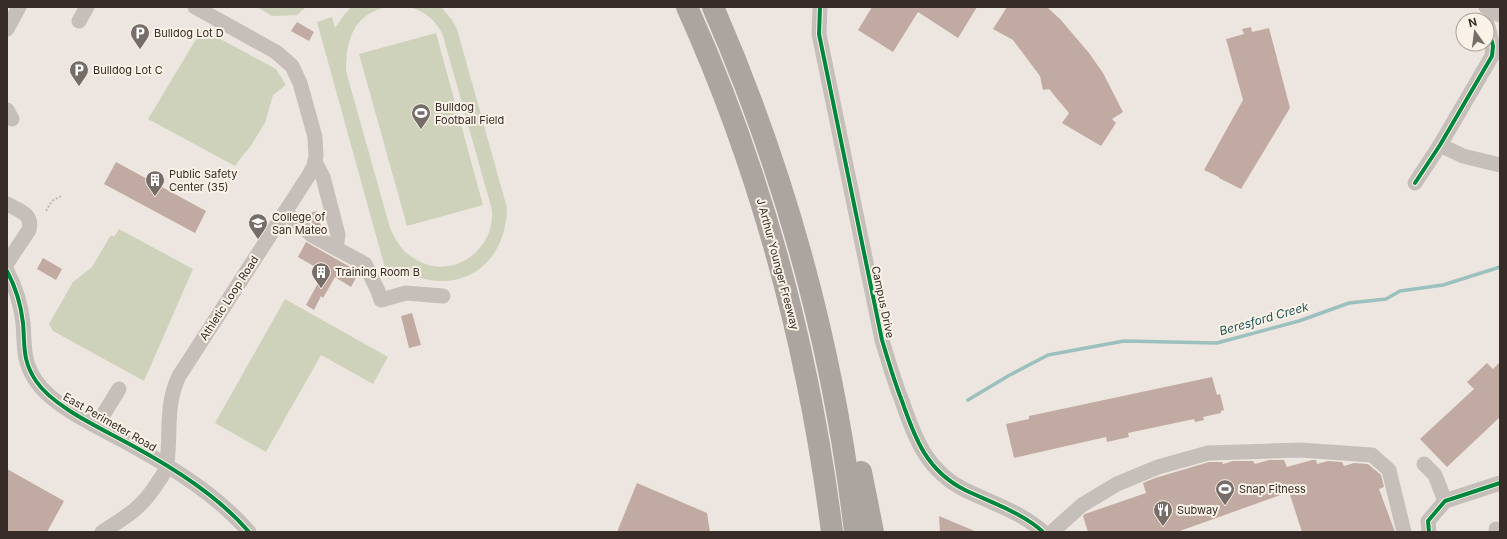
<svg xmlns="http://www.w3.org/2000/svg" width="1507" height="539" font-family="Inter,sans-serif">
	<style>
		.green { fill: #cfd2ba }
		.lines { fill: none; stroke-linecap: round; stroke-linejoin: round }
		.stream { stroke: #9cc0be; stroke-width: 3.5 }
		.building { fill: #c1aaa1 }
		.path { stroke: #bfb7b2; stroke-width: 2; stroke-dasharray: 2 2; stroke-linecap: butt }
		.minor { stroke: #c6beb9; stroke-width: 15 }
		.highway { stroke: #aca59f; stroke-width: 22 }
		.cycleway-casing { stroke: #faf1e7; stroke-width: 6 }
		.cycleway { stroke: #00873e; stroke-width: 4 }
		.labels { text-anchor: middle; stroke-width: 4; stroke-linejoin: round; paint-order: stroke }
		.poi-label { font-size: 11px; fill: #372c27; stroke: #faf1e7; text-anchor: start }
		.street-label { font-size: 11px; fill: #372c27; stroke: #faf1e7 }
		.water-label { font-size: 12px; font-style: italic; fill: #1c5759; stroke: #faf1e7 }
	</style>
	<rect width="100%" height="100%" fill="#ede6e0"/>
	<g class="green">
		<path d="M257 7H306L297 15 272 16Z"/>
		<path d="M351 7H386C353 15 346 40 346 71L390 228C395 239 401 250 412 257 448 283 495 253 492 210L443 36C437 21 425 11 409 7H441L452 20 457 29 507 208C506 269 454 299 402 270L403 275 388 279 317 22 332 17 335 28 344 15Z"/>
		<path d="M202 29 276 69 286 85 273 95 265 123 250 147 243 155 235 166 148 119Z"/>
		<path d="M436 33 483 205 407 226 359 54Z"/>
		<path d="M119 229 193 269 144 381 53 331 49 324 73 282 92 267 111 235 114 237Z"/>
		<path d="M285 299 388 357 373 384 321 355 266 452 215 423Z"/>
	</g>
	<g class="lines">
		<path class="stream" d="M968 400 1008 376 1048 355 1124 341 1217 343 1299 321 1349 303 1386 299 1400 291 1443 285 1500 267"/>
	</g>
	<g class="building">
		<path d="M872 7H977L958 38 918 12 893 52 858 30Z"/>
		<path d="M1007 7H1047L1060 19 1089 53 1103 73 1123 112 1112 119 1116 123 1101 146 1062 123 1069 113 1049 89 1043 90 1040 76 1013 40 993 29Z"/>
		<path d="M297 22 314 32 309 41 291 31Z"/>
		<path d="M1251 27 1252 32 1269 28 1290 108 1241 189 1219 178V177L1204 170 1243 100 1226 39 1244 34 1242 29Z"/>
		<path d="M116 162 206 211 195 233 104 184Z"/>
		<path d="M317 211 322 230H321L312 223 309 213Z"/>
		<path d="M306 242 359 272 351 287 335 277 323 298 321 296 314 310 306 305 324 272 298 257Z"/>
		<path d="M43 258 62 269 56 280 37 269Z"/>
		<path d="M412 313 421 345 409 348 401 316Z"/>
		<path d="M1500 362V417L1447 467 1420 439 1474 389 1467 382 1487 363 1493 369Z"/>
		<path d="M1212 377 1217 395 1220 394 1224 410 1221 411V413L1203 417 1204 420 1195 422 1194 419 1128 433 1129 437 1107 442 1106 437 1014 458 1006 424 1029 419V416Z"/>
		<path d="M1269 460H1284L1287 467 1312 460H1316L1317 464 1328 461 1342 462 1344 466 1354 463 1368 464 1381 475 1384 487 1379 489 1395 532H1302L1289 492 1177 532H1088L1083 516 1085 514 1146 493 1143 483 1155 478 1209 462H1222L1223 464 1233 461H1253L1255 464Z"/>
		<path d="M7 469 64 501 47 532H7Z"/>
		<path d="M637 483 707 513 710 532H617Z"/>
		<path d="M939 516 977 532H940Z"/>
	</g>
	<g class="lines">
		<path class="path" d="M46 211 52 201 61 196"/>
		<g class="minor">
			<path d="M820 7 819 34 882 340C888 360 894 381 902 401 915 439 927 471 965 490 990 502 1023 513 1043 532"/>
			<path d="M1486 7 1500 15"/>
			<path d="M79 21 87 7"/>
			<path d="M7 29 19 7"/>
			<path d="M7 110 12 119"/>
			<path d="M1440 145 1463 156 1500 165"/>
			<path d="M315 162 323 177 338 235 337 242 334 247"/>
			<path d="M1415 183 1440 145 1492 56 1493 46 1487 23"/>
			<path d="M7 204C19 211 33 213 29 230L7 263"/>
			<path d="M285 212 313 236 365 264 378 291 381 300 406 293 443 296"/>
			<path d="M7 271C16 288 21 305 23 323 25 346 22 360 36 381 54 408 105 430 133 446 175 469 218 496 249 532"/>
			<path d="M97 425 119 389"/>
			<path d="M1424 464 1435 475 1445 501"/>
			<path d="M102 532C126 517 143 507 158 482 162 477 166 470 167 463 171 432 165 405 179 376L309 175 314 166 316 156 315 137 300 83 292 66 276 52 195 7"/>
			<path d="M1052 532 1082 505 1117 484 1158 467 1208 453 1300 450 1372 455 1389 470 1404 532"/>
			<path d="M1429 532 1428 521 1445 501 1500 483"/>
			<path d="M1496 532V529"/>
		</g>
		<g class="highway">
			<path d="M687 7C762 173 809 351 832 532"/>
			<path d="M713 7C786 174 834 351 855 532"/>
			<path d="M861 472 873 532"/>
		</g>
		<defs>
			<g id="cycleway">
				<path d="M820 7 819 34 882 340C888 360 894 381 902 401 915 439 927 471 965 490 990 502 1023 513 1043 532"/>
				<path d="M1415 183 1440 145 1492 56 1493 46 1487 23"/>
				<path d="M7 271C16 288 21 305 23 323 25 346 22 360 36 381 54 408 105 430 133 446 175 469 218 496 249 532"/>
				<path d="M1429 532 1428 521 1445 501 1500 483"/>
			</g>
		</defs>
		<use href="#cycleway" class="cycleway-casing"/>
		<use href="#cycleway" class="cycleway"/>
	</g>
	<defs>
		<symbol id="parking-pin" viewBox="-11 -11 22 30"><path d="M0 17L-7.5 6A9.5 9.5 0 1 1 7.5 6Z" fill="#776d68" stroke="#faf1e7"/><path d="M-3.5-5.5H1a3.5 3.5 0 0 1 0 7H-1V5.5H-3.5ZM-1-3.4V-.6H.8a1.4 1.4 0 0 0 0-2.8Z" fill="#fff"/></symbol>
		<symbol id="stadium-pin" viewBox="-11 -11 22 30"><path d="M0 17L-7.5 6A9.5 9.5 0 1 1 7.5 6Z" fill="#776d68" stroke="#faf1e7"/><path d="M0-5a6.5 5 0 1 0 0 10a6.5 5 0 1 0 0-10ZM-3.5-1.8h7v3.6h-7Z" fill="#fff"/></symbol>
		<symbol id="building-pin" viewBox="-11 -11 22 30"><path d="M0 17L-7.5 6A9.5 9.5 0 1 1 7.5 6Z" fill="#776d68" stroke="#faf1e7"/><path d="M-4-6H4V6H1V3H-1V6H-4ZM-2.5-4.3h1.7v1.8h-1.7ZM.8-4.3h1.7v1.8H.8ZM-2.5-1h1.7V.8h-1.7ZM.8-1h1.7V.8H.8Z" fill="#fff"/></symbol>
		<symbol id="university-pin" viewBox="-11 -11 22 30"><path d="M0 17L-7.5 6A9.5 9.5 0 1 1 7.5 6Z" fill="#776d68" stroke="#faf1e7"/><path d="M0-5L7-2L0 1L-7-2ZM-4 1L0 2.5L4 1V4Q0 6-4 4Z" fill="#fff"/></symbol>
		<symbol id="restaurant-pin" viewBox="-11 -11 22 30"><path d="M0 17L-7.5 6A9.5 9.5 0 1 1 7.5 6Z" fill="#776d68" stroke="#faf1e7"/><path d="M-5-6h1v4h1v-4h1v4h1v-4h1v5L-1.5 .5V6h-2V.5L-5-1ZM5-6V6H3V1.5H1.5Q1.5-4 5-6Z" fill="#fff"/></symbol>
	</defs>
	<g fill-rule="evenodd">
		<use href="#parking-pin" x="129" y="22" width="22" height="30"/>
		<use href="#parking-pin" x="68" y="59" width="22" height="30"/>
		<use href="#stadium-pin" x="410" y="102" width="22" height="30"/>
		<use href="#building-pin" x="144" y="169" width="22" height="30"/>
		<use href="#university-pin" x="247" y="212" width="22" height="30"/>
		<use href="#building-pin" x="310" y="261" width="22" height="30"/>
		<use href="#stadium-pin" x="1214" y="478" width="22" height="30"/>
		<use href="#restaurant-pin" x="1152" y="499" width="22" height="30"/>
	</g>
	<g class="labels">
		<g class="poi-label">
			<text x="154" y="37">Bulldog Lot D</text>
			<text x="93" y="74">Bulldog Lot C</text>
			<text x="435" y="111">Bulldog<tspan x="435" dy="13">Football Field</tspan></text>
			<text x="169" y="178">Public Safety<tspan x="169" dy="13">Center (35)</tspan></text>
			<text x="272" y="221">College of<tspan x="272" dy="13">San Mateo</tspan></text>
			<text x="335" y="276">Training Room B</text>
			<text x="1239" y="493">Snap Fitness</text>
			<text x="1177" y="514">Subway</text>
		</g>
		<g class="street-label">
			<text transform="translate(778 264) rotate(75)" y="4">J Arthur Younger Freeway</text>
			<text transform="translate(229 298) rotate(-57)" y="4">Athletic Loop Road</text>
			<text transform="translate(883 302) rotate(78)" y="4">Campus Drive</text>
			<text transform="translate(110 422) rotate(30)" y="4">East Perimeter Road</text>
		</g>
		<g class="water-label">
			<text transform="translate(1264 319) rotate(-16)" y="4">Beresford Creek</text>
		</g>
	</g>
	<rect width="1507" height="539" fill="none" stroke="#372c27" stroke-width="16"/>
	<g transform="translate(1475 32) rotate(346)"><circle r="19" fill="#faf1e7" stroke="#aca29a"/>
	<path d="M0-3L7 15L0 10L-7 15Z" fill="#776d68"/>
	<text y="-6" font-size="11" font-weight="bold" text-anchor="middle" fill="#372c27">N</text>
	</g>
</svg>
